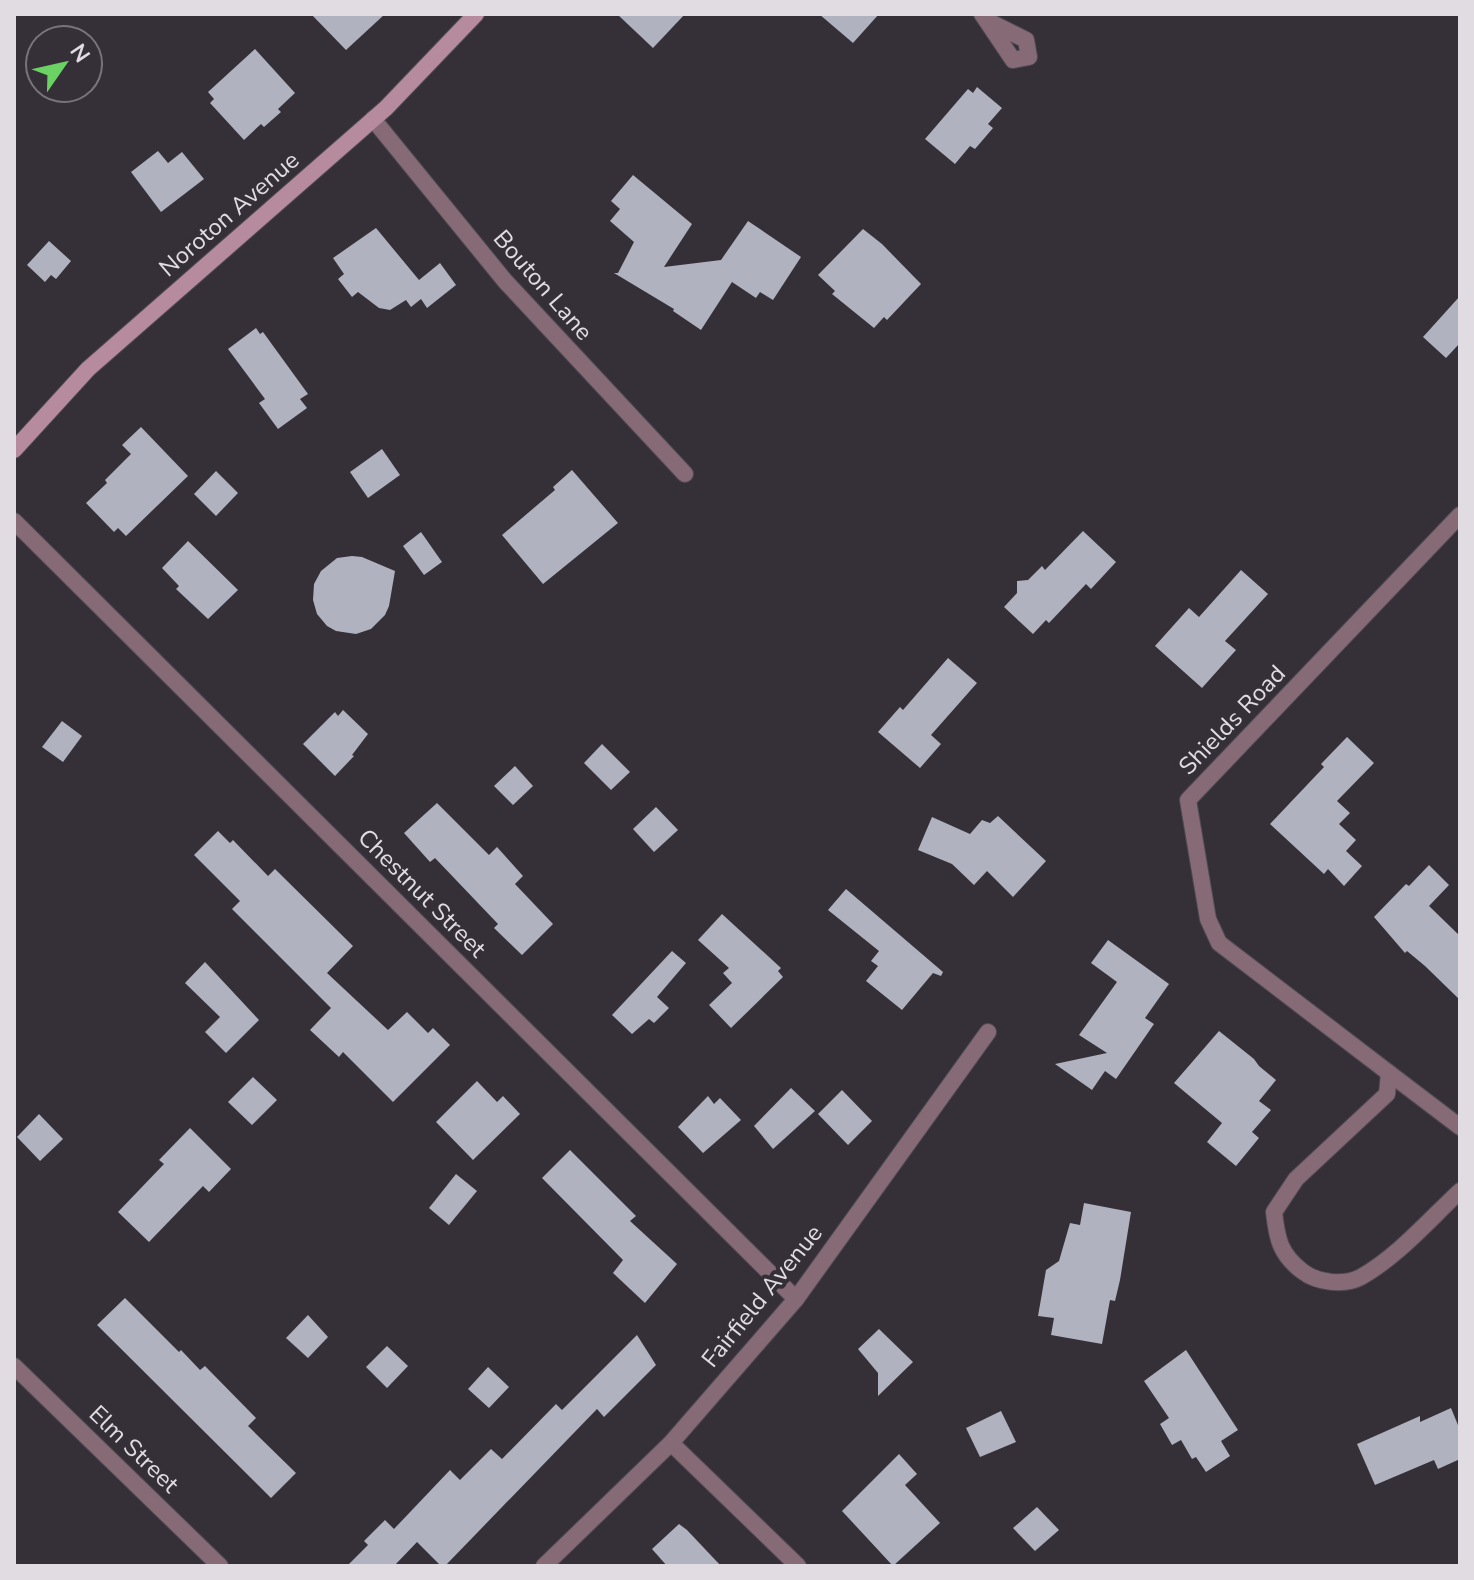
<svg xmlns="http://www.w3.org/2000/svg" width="1474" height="1580" font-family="'Nunito Sans',sans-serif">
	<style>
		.building { fill: #b0b2bf }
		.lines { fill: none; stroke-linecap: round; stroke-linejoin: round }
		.street-casing { stroke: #504b53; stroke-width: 18 }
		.secondary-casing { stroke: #504b53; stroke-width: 18 }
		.street { stroke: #866b77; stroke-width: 16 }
		.secondary { stroke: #b68b9e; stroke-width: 16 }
		.labels { text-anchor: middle; stroke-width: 8; stroke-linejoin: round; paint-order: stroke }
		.street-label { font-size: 24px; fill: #e0dce2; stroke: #352f38 }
	</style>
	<rect width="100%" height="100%" fill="#352f38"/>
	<g class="building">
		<path d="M311 14H385L346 50Z"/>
		<path d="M617 14H685L653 48Z"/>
		<path d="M819 14H879L853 43Z"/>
		<path d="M255 49 295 93 278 109 281 112 264 127 261 124 244 140 210 103 214 99 208 92Z"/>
		<path d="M977 87 1002 108 988 124 993 128 975 149 970 146 955 164 925 139 968 89 973 93Z"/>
		<path d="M158 151 168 163 182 152 204 179 161 212 131 172Z"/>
		<path d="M633 175 692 224 664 267 721 260 748 221 801 257 773 300 760 292 756 298 732 282 701 330 673 311 674 309 614 273H618L634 242 610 221 620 209 611 201Z"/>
		<path d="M376 228 419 280 440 263 456 285 427 308 421 299 411 307 406 300 390 310 379 308 358 292 352 297 338 279 344 274 333 258Z"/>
		<path d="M863 229 882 244 921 284 887 320 884 317 874 328 832 294 835 291 818 275Z"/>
		<path d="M49 241 71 261 56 279 51 275 45 282 27 265Z"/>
		<path d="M1460 296V343L1446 358 1423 337Z"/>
		<path d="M256 328 260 334 263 332 308 394 300 399 307 408 278 429 259 403 265 399 228 349Z"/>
		<path d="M141 427 188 476 126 536 118 528 114 532 86 503 107 483 105 480 131 454 122 445Z"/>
		<path d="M382 449 400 475 368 498 350 472Z"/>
		<path d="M572 470 618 523 543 584 502 535 555 490 553 487Z"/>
		<path d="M216 471 238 493 216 516 194 494Z"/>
		<path d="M1083 531 1116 562 1091 589 1086 584 1049 623 1046 620 1033 634 1004 607 1017 593V581L1028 580 1042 566 1045 570Z"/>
		<path d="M421 532 442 562 424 575 403 546Z"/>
		<path d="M188 541 238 590 208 619 176 589 179 586 162 568Z"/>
		<path d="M352 556 362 557 395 571 389 606 385 615 371 629 356 634 336 631 327 626 317 614 313 600 314 584 321 571 337 558Z"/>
		<path d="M1241 570 1268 594 1225 641 1236 650 1202 688 1155 646 1189 608 1199 617Z"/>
		<path d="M948 658 977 683 931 735 941 744 920 768 878 732 900 707 903 710Z"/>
		<path d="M343 710 368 734 352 755 354 756 335 776 303 744 335 712 338 716Z"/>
		<path d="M62 721 82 736 63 762 42 747Z"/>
		<path d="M1347 737 1374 763 1337 801 1350 813 1339 824 1356 840 1346 851 1362 866 1344 886 1328 869 1324 874 1270 824 1324 767 1321 764Z"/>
		<path d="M602 744 630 772 611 790 584 763Z"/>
		<path d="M515 766 533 786 513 805 494 786Z"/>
		<path d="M437 803 489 855 497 847 523 876 515 884 553 924 522 955 494 928 498 924 435 858 430 862 404 833Z"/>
		<path d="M656 807 678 830 654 852 633 829Z"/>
		<path d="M998 816 1046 861 1013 897 987 871 974 885 952 864 918 850 932 817 970 834 982 820 990 823Z"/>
		<path d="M218 831 230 843 233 840 268 876 275 869 353 946 327 973 388 1030 407 1012 428 1033 433 1028 450 1045 393 1102 343 1052 339 1057 310 1030 331 1008 232 909 240 901 194 855Z"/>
		<path d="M1429 865 1449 885 1429 906 1460 936V1000L1425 966 1407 951 1405 953 1374 917 1406 884 1409 886Z"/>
		<path d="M846 889 943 972 941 976 933 973 902 1010 866 981 878 966 871 961 879 951 828 910Z"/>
		<path d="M722 914 781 968 778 971 783 977 731 1028 709 1005 732 983 723 973 729 968 698 940Z"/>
		<path d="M1108 940 1169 984 1145 1018 1154 1024 1116 1079 1105 1071 1092 1090 1055 1064 1107 1053 1079 1035 1117 982 1091 963Z"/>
		<path d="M672 951 686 963 657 997 669 1008 654 1023 649 1019 632 1034 612 1015Z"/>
		<path d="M205 962 259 1020 226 1053 205 1032 220 1017 185 983Z"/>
		<path d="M1219 1031 1254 1059 1259 1066 1276 1080 1259 1101 1271 1110 1252 1132 1259 1138 1236 1166 1207 1142 1222 1123 1174 1083Z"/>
		<path d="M253 1077 277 1100 252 1125 228 1102Z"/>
		<path d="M477 1081 497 1102 503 1096 520 1114 473 1160 436 1122Z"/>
		<path d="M791 1088 815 1111 773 1149 754 1126Z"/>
		<path d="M842 1090 872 1121 848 1145 818 1114Z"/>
		<path d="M708 1096 714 1104 720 1098 741 1120 703 1153 678 1127Z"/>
		<path d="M39 1114 63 1139 40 1161 17 1137Z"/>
		<path d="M190 1128 231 1169 209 1192 203 1186 149 1242 118 1212 164 1164 159 1160Z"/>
		<path d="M570 1150 636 1216 630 1221 677 1264 645 1303 613 1273 623 1260 542 1178Z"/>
		<path d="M456 1174 477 1191 449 1225 429 1208Z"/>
		<path d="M1084 1203 1131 1212 1120 1280 1115 1301 1110 1300 1102 1344 1051 1335 1054 1318 1038 1316 1046 1270 1059 1261 1070 1223 1080 1225Z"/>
		<path d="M125 1298 179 1352 181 1350 200 1370 205 1366 256 1418 248 1426 296 1473 271 1498 97 1325Z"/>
		<path d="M308 1315 328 1337 308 1358 286 1338Z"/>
		<path d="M879 1329 913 1362 878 1396V1373L858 1349Z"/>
		<path d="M637 1335 656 1365 604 1417 597 1409 445 1566H441L417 1542 394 1566H347L368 1545 364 1541 385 1520 394 1529 450 1470 460 1480 491 1449 502 1459 556 1404 562 1410Z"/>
		<path d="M387 1346 408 1366 387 1388 366 1367Z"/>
		<path d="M1186 1350 1238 1430 1221 1441 1230 1456 1206 1472 1196 1457 1192 1459 1181 1440 1172 1445 1160 1424 1169 1418 1144 1381Z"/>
		<path d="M488 1367 509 1387 489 1408 468 1389Z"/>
		<path d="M1451 1408 1460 1430V1459L1438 1469 1434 1460 1375 1485 1357 1444 1420 1416V1422Z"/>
		<path d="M1001 1411 1016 1442 980 1457 966 1428Z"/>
		<path d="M899 1454 917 1474 905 1485 940 1523 893 1566 842 1511Z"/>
		<path d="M1037 1507 1059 1530 1035 1551 1013 1528Z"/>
		<path d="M679 1524 687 1530 721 1566H667L652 1549Z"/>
	</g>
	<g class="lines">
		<defs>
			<g id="street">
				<path d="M982 14 1013 60 1029 57 1026 40 990 22"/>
				<path d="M373 119 505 281 685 474"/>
				<path d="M1460 515 1188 800 1208 919 1219 943 1389 1073 1387 1094 1296 1179 1274 1212C1277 1239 1280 1254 1302 1271 1317 1283 1344 1286 1361 1277 1398 1256 1429 1220 1460 1191"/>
				<path d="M14 521 796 1299"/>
				<path d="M1389 1073 1460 1127"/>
				<path d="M14 1366 220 1566"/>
				<path d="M671 1443 798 1566"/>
				<path d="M544 1566 671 1443 796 1299 988 1032"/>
			</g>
			<path id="secondary" d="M14 450 88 369 386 108 476 14"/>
		</defs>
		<use href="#street" class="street-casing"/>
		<use href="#secondary" class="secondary-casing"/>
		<use href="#street" class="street"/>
		<use href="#secondary" class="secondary"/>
	</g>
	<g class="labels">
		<g class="street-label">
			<text transform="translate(229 214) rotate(-41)" y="8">Noroton Avenue</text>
			<text transform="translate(543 285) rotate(49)" y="8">Bouton Lane</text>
			<text transform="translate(1232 720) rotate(-46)" y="8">Shields Road</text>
			<text transform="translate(422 893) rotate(45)" y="8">Chestnut Street</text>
			<text transform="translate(762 1296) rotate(-51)" y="8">Fairfield Avenue</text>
			<text transform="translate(134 1449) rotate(44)" y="8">Elm Street</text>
		</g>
	</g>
	<rect width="1474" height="1580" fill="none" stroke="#e0dce2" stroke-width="32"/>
	<g transform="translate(64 64) rotate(56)"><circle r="38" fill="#352f38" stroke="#79747c" stroke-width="2"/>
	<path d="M0-6L14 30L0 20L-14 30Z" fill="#6ad363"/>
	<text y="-12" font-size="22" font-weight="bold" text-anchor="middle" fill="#e0dce2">N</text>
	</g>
</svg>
